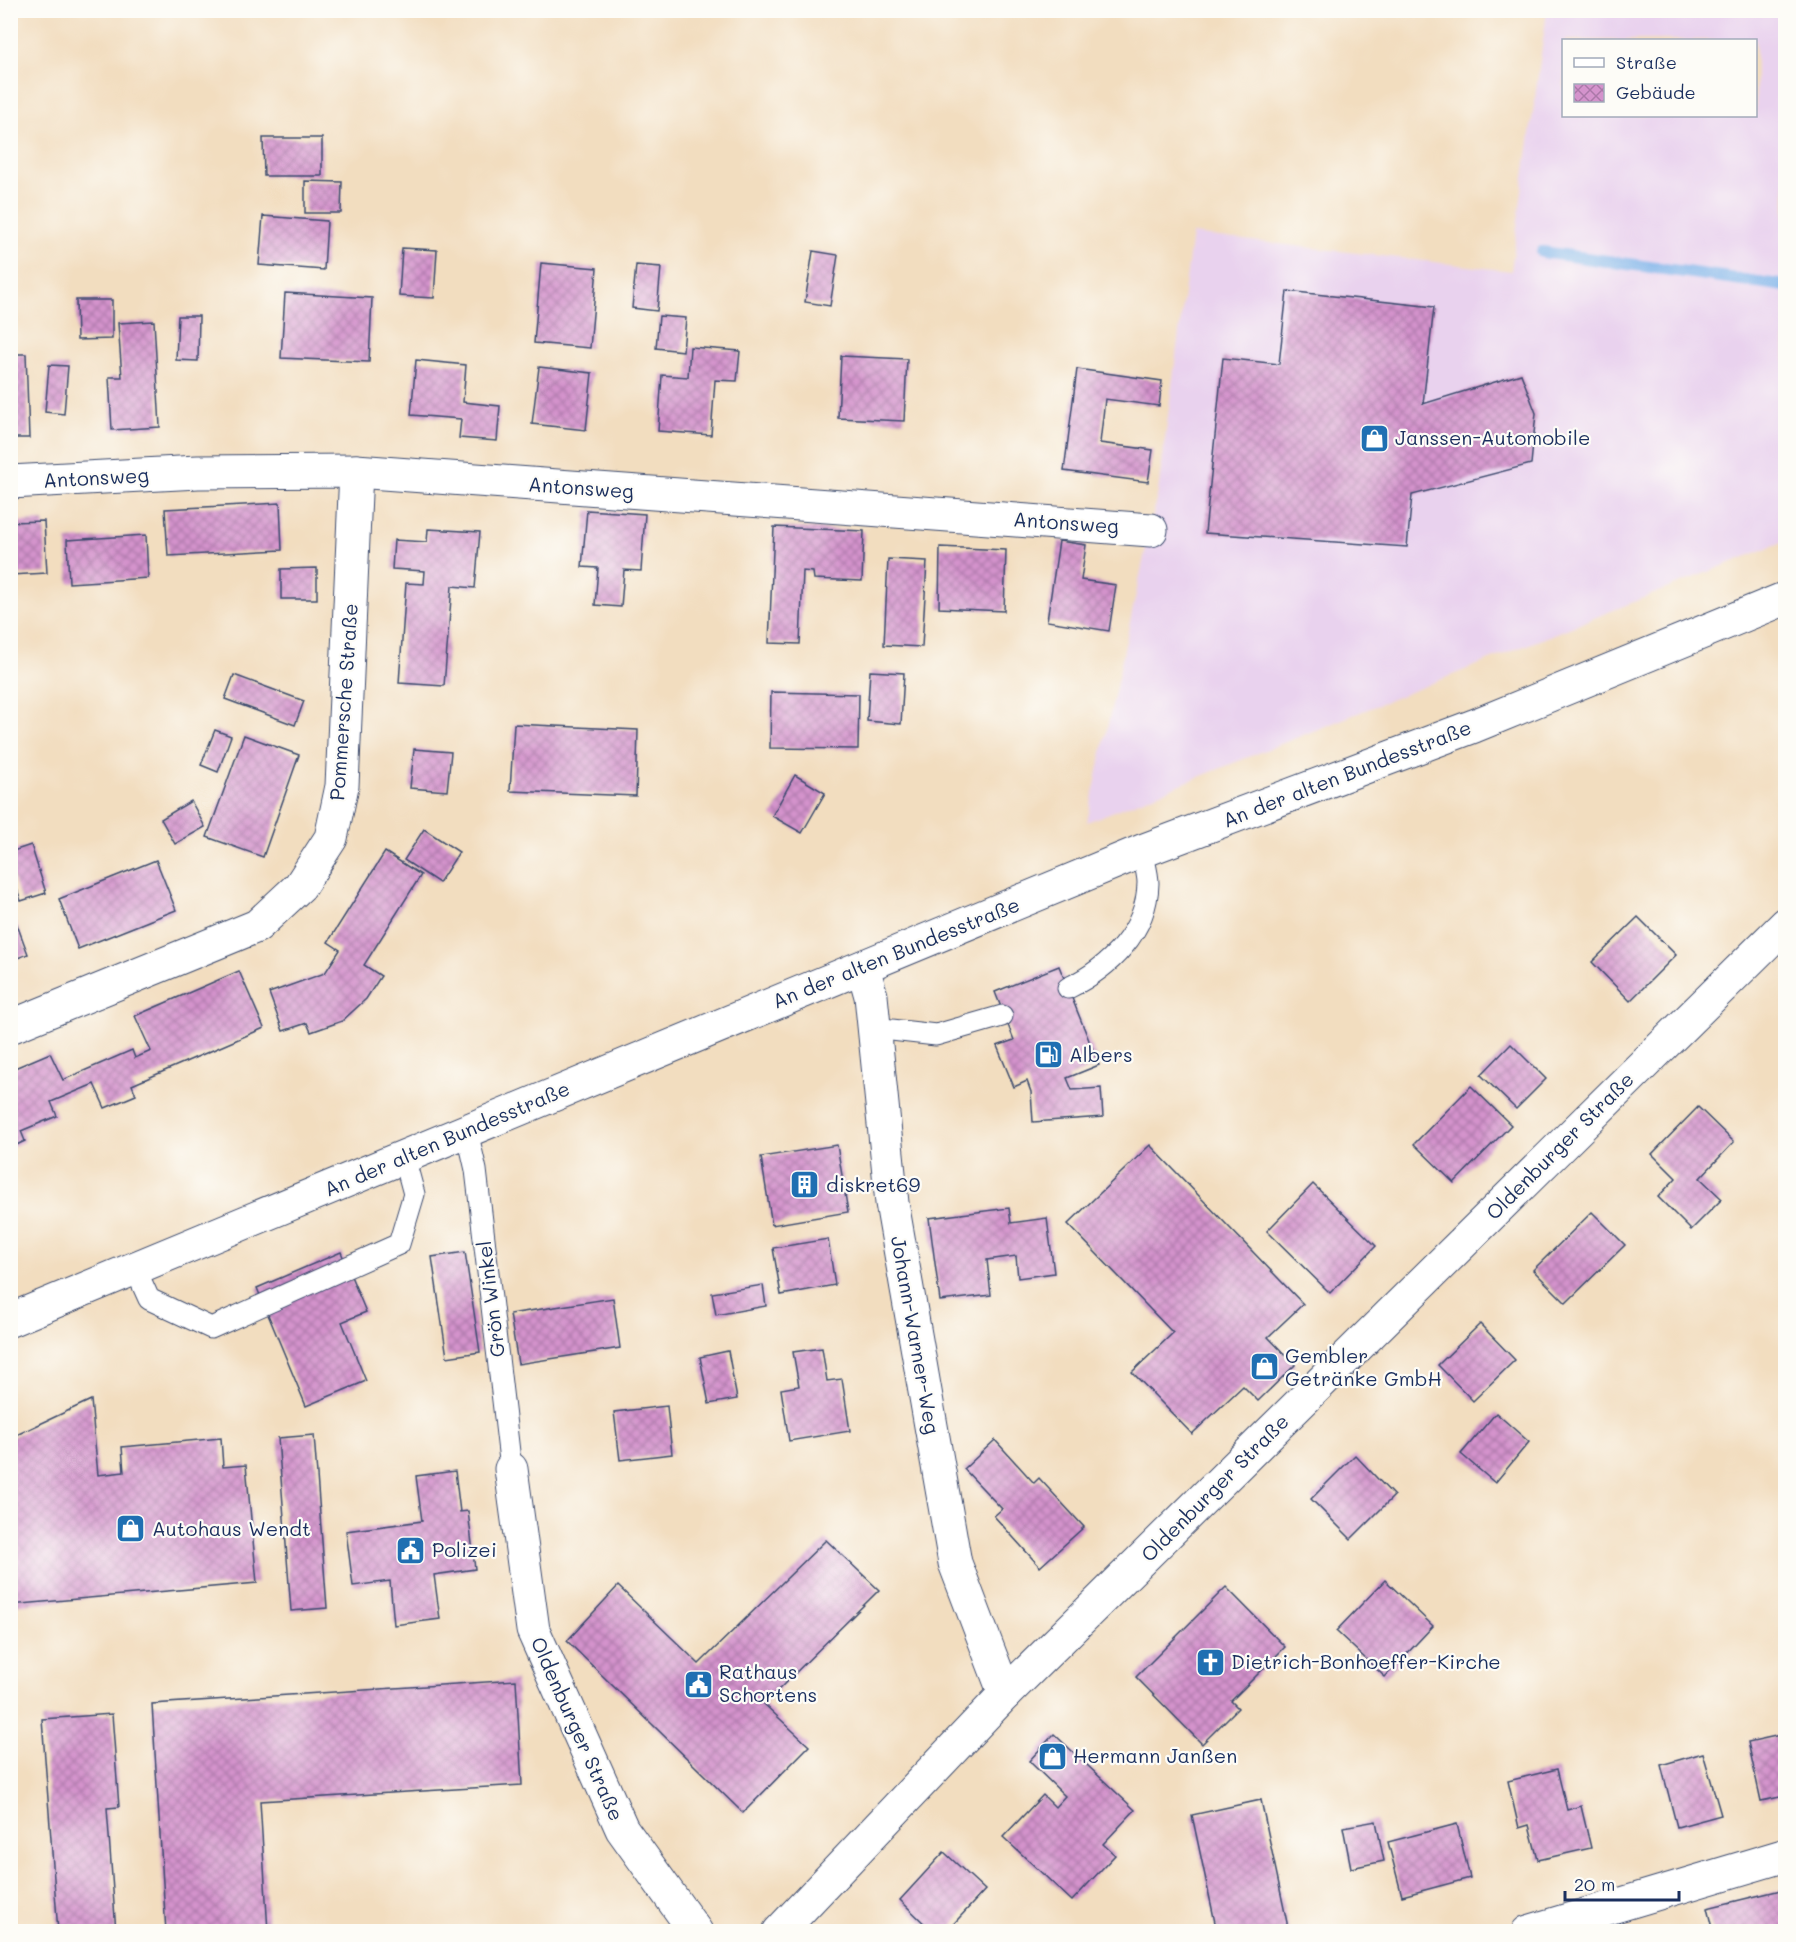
<svg xmlns="http://www.w3.org/2000/svg" width="1796" height="1942" font-family="Mali,sans-serif">
	<style>
		.built { fill: #e9d2ee; fill-rule: evenodd }
		.lines { fill: none; stroke-linecap: round; stroke-linejoin: round }
		.stream { stroke: #7bb1e9; stroke-width: 12 }
		.building { fill: url(#building-cross-hatch) }
		.service-casing { stroke: #3b496d; stroke-width: 23 }
		.minor-casing { stroke: #3b496d; stroke-width: 35 }
		.tertiary-casing { stroke: #3b496d; stroke-width: 35 }
		.service { stroke: #fff; stroke-width: 21 }
		.minor { stroke: #fff; stroke-width: 33 }
		.tertiary { stroke: #fff; stroke-width: 33 }
		.labels { text-anchor: middle; stroke-width: 4.5; stroke-linejoin: round; paint-order: stroke }
		.poi-label { font-size: 20px; fill: #1b2f5e; stroke: #fdfcf7; text-anchor: start }
		.street-label { font-size: 20px; fill: #1b2f5e; stroke: #fdfcf7 }
	</style>
	<defs>
		<pattern id="building-cross-hatch" width="8" height="8" patternUnits="userSpaceOnUse" patternTransform="scale(1.5)"><rect width="8" height="8" fill="#d493cc"/><path d="M0 0l8 8M0 8l8-8" fill="none" stroke="#ab78a9"/></pattern>
	</defs>
	<rect width="100%" height="100%" fill="#fdfcf7"/>
	<filter id="ink" filterUnits="userSpaceOnUse"><feTurbulence type="fractalNoise" baseFrequency=".0167" numOctaves="2"/><feDisplacementMap in="SourceGraphic" scale="12" xChannelSelector="R" yChannelSelector="G"/><feConvolveMatrix kernelMatrix="1 2 1 2 8 2 1 2 1" color-interpolation-filters="sRGB"/></filter>
	<filter id="wash" filterUnits="userSpaceOnUse"><feTurbulence type="fractalNoise" baseFrequency=".008" numOctaves="4" result="noise"/><feDisplacementMap in="SourceGraphic" scale="24" xChannelSelector="R" yChannelSelector="G"/><feGaussianBlur stdDeviation="1.35" result="paint"/><feColorMatrix in="noise" values="0 0 0 0 0 0 0 0 0 0 0 0 0 0 0 0 0 1.4 0 .05"/><feComposite in="paint" operator="in"/></filter>
	<g filter="url(#wash)">
		<rect width="100%" height="100%" fill="#f2ddbf"/>
		<path class="built" d="M1547 11H1785V541L1087 822 1158 492 1192 234 1511 271ZM1564 40H1756V116H1564Z"/>
		<g class="lines">
			<path class="stream" d="M1542 252 1786 286"/>
		</g>
		<g id="blocks">
			<g class="building">
				<path d="M263 138H322V176H264Z"/>
				<path d="M305 181 342 182 341 213H305Z"/>
				<path d="M263 216 327 221 324 270 259 265Z"/>
				<path d="M402 248 437 250 434 298 399 296Z"/>
				<path d="M813 251 838 255 830 306 805 302Z"/>
				<path d="M541 263 597 268 590 348 534 343Z"/>
				<path d="M636 265 661 267 657 311 632 308Z"/>
				<path d="M1287 291 1434 307 1423 404 1521 374 1536 413 1531 464 1412 495 1407 547 1205 533 1223 358 1279 364Z"/>
				<path d="M285 293 372 298 369 362 281 358Z"/>
				<path d="M76 300H112V339L77 340Z"/>
				<path d="M178 316H199L198 361 176 360Z"/>
				<path d="M659 316 686 318 683 351 656 348Z"/>
				<path d="M154 321 160 427 112 430 109 377H122L118 323Z"/>
				<path d="M690 347 740 351 737 381 715 380 711 435 658 431 662 375 688 377Z"/>
				<path d="M10 354H26L29 438H10Z"/>
				<path d="M841 356 907 359 904 421 838 418Z"/>
				<path d="M416 360 466 365 463 402 500 406 497 441 459 438 461 419 411 415Z"/>
				<path d="M49 365 68 366 64 414 45 412Z"/>
				<path d="M539 367 592 373 586 430 532 424Z"/>
				<path d="M1077 369 1162 381 1159 406 1105 399 1100 443 1153 450 1148 482 1064 471Z"/>
				<path d="M280 503 282 550 168 556 165 509Z"/>
				<path d="M587 510 645 514 641 571 624 570 621 607 595 605 598 568 582 567Z"/>
				<path d="M44 521 47 573 10 575V522Z"/>
				<path d="M774 527 864 531 862 581 814 579 813 572 803 571 800 644 769 643Z"/>
				<path d="M428 529 480 532 475 588 452 586 444 686 399 683 406 583 424 584 425 571 392 569 394 540 427 542Z"/>
				<path d="M146 535 148 578 69 583 67 540Z"/>
				<path d="M1059 541 1086 545 1081 580 1116 585 1109 631 1047 621Z"/>
				<path d="M940 547 1006 550 1004 611 939 608Z"/>
				<path d="M888 559 927 561 922 647 884 645Z"/>
				<path d="M317 568V599H281V569Z"/>
				<path d="M870 671 904 673 901 724 867 721Z"/>
				<path d="M234 675 304 701 295 725 225 699Z"/>
				<path d="M771 692 859 694 858 749 770 748Z"/>
				<path d="M514 724 638 730 636 796 510 791Z"/>
				<path d="M215 730 231 736 218 772 201 765Z"/>
				<path d="M244 735 299 755 263 857 207 837Z"/>
				<path d="M414 749 451 752 447 791 410 788Z"/>
				<path d="M795 775 825 793 802 833 772 816Z"/>
				<path d="M191 801 205 827 175 844 161 819Z"/>
				<path d="M424 829 459 852 439 883 404 860Z"/>
				<path d="M31 845 46 893 21 901 10 868V852Z"/>
				<path d="M385 852 421 875 364 965 381 976 366 999 342 1021 311 1032 307 1023 283 1031 269 993 325 973 340 950 328 942Z"/>
				<path d="M156 860 176 910 78 949 59 899Z"/>
				<path d="M10 906 28 954 10 961Z"/>
				<path d="M1638 917 1676 955 1630 1001 1592 962Z"/>
				<path d="M1059 966 1099 1065 1067 1078 1072 1090 1101 1088 1103 1117 1033 1122 1031 1092 1027 1081 1014 1087 997 1046 1014 1040 995 992Z"/>
				<path d="M239 971 264 1028 132 1085 136 1095 105 1108 94 1084 51 1102 57 1116 21 1131 25 1141 10 1148V1070L50 1053 63 1080 132 1050 135 1058 151 1051 135 1016Z"/>
				<path d="M1511 1044 1546 1079 1516 1109 1481 1075Z"/>
				<path d="M1471 1086 1511 1125 1454 1183 1414 1144Z"/>
				<path d="M1698 1107 1734 1142 1700 1178 1722 1199 1691 1230 1658 1197 1676 1178 1652 1154Z"/>
				<path d="M837 1145 848 1212 772 1225 761 1157Z"/>
				<path d="M1150 1145 1303 1304 1268 1337 1295 1365 1258 1401 1243 1386 1192 1434 1132 1372 1173 1333 1068 1224Z"/>
				<path d="M1313 1184 1376 1246 1330 1293 1267 1231Z"/>
				<path d="M1009 1208 1011 1223 1047 1218 1054 1273 1018 1278 1016 1256 987 1260 991 1295 940 1301 929 1218Z"/>
				<path d="M1592 1212 1625 1245 1566 1303 1533 1270Z"/>
				<path d="M828 1239 835 1285 781 1295 773 1248Z"/>
				<path d="M341 1252 366 1312 342 1322 366 1381 306 1406 257 1288Z"/>
				<path d="M465 1252 480 1352 447 1357 432 1257Z"/>
				<path d="M763 1285 766 1306 716 1315 712 1293Z"/>
				<path d="M613 1298 620 1348 518 1364 510 1314Z"/>
				<path d="M1480 1324 1515 1360 1473 1401 1438 1365Z"/>
				<path d="M822 1348 827 1381 842 1379 850 1431 789 1441 781 1389 799 1386 793 1352Z"/>
				<path d="M728 1351 737 1399 709 1404 700 1357Z"/>
				<path d="M91 1400 98 1475 124 1472 122 1447 221 1438 223 1467 246 1465 257 1583 10 1605V1438Z"/>
				<path d="M667 1406 672 1454 620 1460 614 1412Z"/>
				<path d="M1496 1413 1529 1442 1495 1483 1461 1454Z"/>
				<path d="M314 1435 327 1608 291 1611 278 1438Z"/>
				<path d="M995 1440 1034 1483 1039 1478 1084 1527 1040 1567 994 1516 1002 1509 964 1469Z"/>
				<path d="M1355 1455 1394 1496 1351 1539 1311 1499Z"/>
				<path d="M455 1471 460 1512 468 1511 475 1569 434 1575 440 1619 394 1625 390 1581 353 1586 346 1531 422 1521 416 1476Z"/>
				<path d="M826 1540 879 1590 764 1704 809 1746 743 1813 567 1641 618 1586 699 1664Z"/>
				<path d="M1385 1580 1433 1626 1385 1677 1336 1631Z"/>
				<path d="M1226 1587 1285 1647 1231 1701 1238 1708 1202 1744 1136 1677Z"/>
				<path d="M516 1680 522 1785 260 1801 268 1932H166L152 1704Z"/>
				<path d="M112 1714 119 1807 107 1808 116 1932H58L42 1719Z"/>
				<path d="M1054 1734 1135 1810 1103 1844 1115 1855 1072 1901 1003 1837 1043 1795 1055 1807 1065 1796 1029 1761Z"/>
				<path d="M1785 1734V1796L1761 1801 1748 1742Z"/>
				<path d="M1703 1753 1721 1815 1677 1827 1661 1765Z"/>
				<path d="M1557 1769 1567 1810 1581 1806 1591 1848 1538 1860 1529 1825 1519 1828 1508 1781Z"/>
				<path d="M1261 1800 1289 1932H1217L1192 1815Z"/>
				<path d="M1376 1821 1384 1861 1351 1868 1343 1827Z"/>
				<path d="M1457 1824 1470 1878 1402 1896 1388 1842Z"/>
				<path d="M944 1852 985 1890 946 1932H933L900 1900Z"/>
				<path d="M1785 1889V1932H1713L1707 1908Z"/>
			</g>
		</g>
	</g>
	<g filter="url(#ink)">
		<use href="#blocks" fill-opacity="0" stroke="#3b496d" stroke-width="1.5"/>
		<g class="lines">
			<defs>
				<g id="service">
					<path d="M1068 988C1109 968 1147 932 1148 883 1148 873 1144 861 1142 851"/>
					<path d="M874 1028 936 1035 1002 1016"/>
					<path d="M467 1131 476 1170 511 1469"/>
					<path d="M135 1268 149 1299 211 1328 399 1244 414 1194 404 1157"/>
				</g>
				<g id="minor">
					<path d="M10 482 198 472 356 471 1151 530"/>
					<path d="M863 967 871 996 892 1203 955 1563 1005 1694"/>
					<path d="M10 1027 257 926 300 886 331 838 342 786 356 471"/>
					<path d="M511 1469 533 1630 622 1829 696 1932"/>
					<path d="M779 1932 1005 1694 1786 924"/>
					<path d="M1528 1932 1786 1855"/>
				</g>
				<path id="tertiary" d="M10 1320 1142 851 1474 726 1786 598"/>
			</defs>
			<use href="#service" class="service-casing"/>
			<use href="#minor" class="minor-casing"/>
			<use href="#tertiary" class="tertiary-casing"/>
			<use href="#service" class="service"/>
			<use href="#minor" class="minor"/>
			<use href="#tertiary" class="tertiary"/>
		</g>
	</g>
	<defs>
		<symbol id="shop-square" viewBox="-11 -11 22 22"><rect x="-9" y="-9" width="18" height="18" rx="4" fill="#1f6fb2" stroke="#fdfcf7"/><path d="M-5-2.5h2.3a2.7 3.5 0 0 1 5.4 0H5L5.5 6h-11ZM-1.5-2.5h3a1.5 2.3 0 0 0-3 0Z" fill="#fff"/></symbol>
		<symbol id="fuel-square" viewBox="-11 -11 22 22"><rect x="-9" y="-9" width="18" height="18" rx="4" fill="#1f6fb2" stroke="#fdfcf7"/><path d="M-5.5-6h7V0h2V4h1.3V-2.5L3-4.5l.8-.8L6-3V5H2.5V1h-1V6h-7ZM-4.2-4.7v3.2H.2V-4.7Z" fill="#fff"/></symbol>
		<symbol id="building-square" viewBox="-11 -11 22 22"><rect x="-9" y="-9" width="18" height="18" rx="4" fill="#1f6fb2" stroke="#fdfcf7"/><path d="M-4-6H4V6H1V3H-1V6H-4ZM-2.5-4.3h1.7v1.8h-1.7ZM.8-4.3h1.7v1.8H.8ZM-2.5-1h1.7V.8h-1.7ZM.8-1h1.7V.8H.8Z" fill="#fff"/></symbol>
		<symbol id="civic-square" viewBox="-11 -11 22 22"><rect x="-9" y="-9" width="18" height="18" rx="4" fill="#1f6fb2" stroke="#fdfcf7"/><path d="M-.6-6.5H3V-4.5H.6V-3L4-1V1h2V6H-6V1h2V-1L-.6-3ZM-1.2 2.5V6h2.4V2.5Z" fill="#fff"/></symbol>
		<symbol id="church-square" viewBox="-11 -11 22 22"><rect x="-9" y="-9" width="18" height="18" rx="4" fill="#1f6fb2" stroke="#fdfcf7"/><path d="M-1.2-6h2.4v3.5h3.3v2.4h-3.3V6h-2.4V-.1h-3.3v-2.4h3.3Z" fill="#fff"/></symbol>
	</defs>
	<g fill-rule="evenodd">
		<use href="#shop-square" x="1358" y="422" width="33" height="33"/>
		<use href="#fuel-square" x="1032" y="1038" width="33" height="33"/>
		<use href="#building-square" x="788" y="1168" width="33" height="33"/>
		<use href="#shop-square" x="1248" y="1350" width="33" height="33"/>
		<use href="#shop-square" x="114" y="1512" width="33" height="33"/>
		<use href="#civic-square" x="394" y="1534" width="33" height="33"/>
		<use href="#church-square" x="1194" y="1646" width="33" height="33"/>
		<use href="#civic-square" x="682" y="1668" width="33" height="33"/>
		<use href="#shop-square" x="1036" y="1740" width="33" height="33"/>
	</g>
	<g class="labels">
		<g class="poi-label">
			<text x="1395" y="445">Janssen-Automobile</text>
			<text x="1069" y="1062">Albers</text>
			<text x="826" y="1192">diskret69</text>
			<text x="1285" y="1363">Gembler<tspan x="1285" dy="23">Getränke GmbH</tspan></text>
			<text x="152" y="1536">Autohaus Wendt</text>
			<text x="432" y="1557">Polizei</text>
			<text x="1231" y="1669">Dietrich-Bonhoeffer-Kirche</text>
			<text x="719" y="1679">Rathaus<tspan x="719" dy="23">Schortens</tspan></text>
			<text x="1073" y="1763">Hermann Janßen</text>
		</g>
		<g class="street-label">
			<text transform="translate(96 478) rotate(-3)" y="7">Antonsweg</text>
			<text transform="translate(581 488) rotate(4)" y="7">Antonsweg</text>
			<text transform="translate(1066 523) rotate(4)" y="7">Antonsweg</text>
			<text transform="translate(344 702) rotate(-86)" y="7">Pommersche Straße</text>
			<text transform="translate(1347 774) rotate(-21)" y="7">An der alten Bundesstraße</text>
			<text transform="translate(896 953) rotate(-22)" y="7">An der alten Bundesstraße</text>
			<text transform="translate(447 1139) rotate(-23)" y="7">An der alten Bundesstraße</text>
			<text transform="translate(1560 1146) rotate(-45)" y="7">Oldenburger Straße</text>
			<text transform="translate(491 1299) rotate(-97)" y="7">Grön Winkel</text>
			<text transform="translate(915 1335) rotate(80)" y="7">Johann-Warner-Weg</text>
			<text transform="translate(1215 1488) rotate(-45)" y="7">Oldenburger Straße</text>
			<text transform="translate(577 1729) rotate(66)" y="7">Oldenburger Straße</text>
		</g>
	</g>
	<rect width="1796" height="1942" fill="none" stroke="#fdfcf7" stroke-width="36"/>
	<rect x="1562" y="39" width="195" height="78" fill="#fdfcf7" stroke="#a3aaba" stroke-width="1.5"/>
	<rect x="1574" y="58" width="30" height="9" fill="#ffffff" stroke="#a3aaba" stroke-width="1.5"/>
	<text x="1616" y="69" font-size="18" fill="#1b2f5e">Straße</text>
	<rect x="1574" y="84" width="30" height="18" fill="url(#building-cross-hatch)" stroke="#a3aaba" stroke-width="1.5"/>
	<text x="1616" y="99" font-size="18" fill="#1b2f5e">Gebäude</text>
	<path d="M1565 1891v9h114v-9" fill="none" stroke="#1b2f5e" stroke-width="3"/>
	<text x="1574" y="1891" font-size="18" fill="#1b2f5e" stroke="#fdfcf7" stroke-width="4.5" paint-order="stroke">20 m</text>
</svg>
